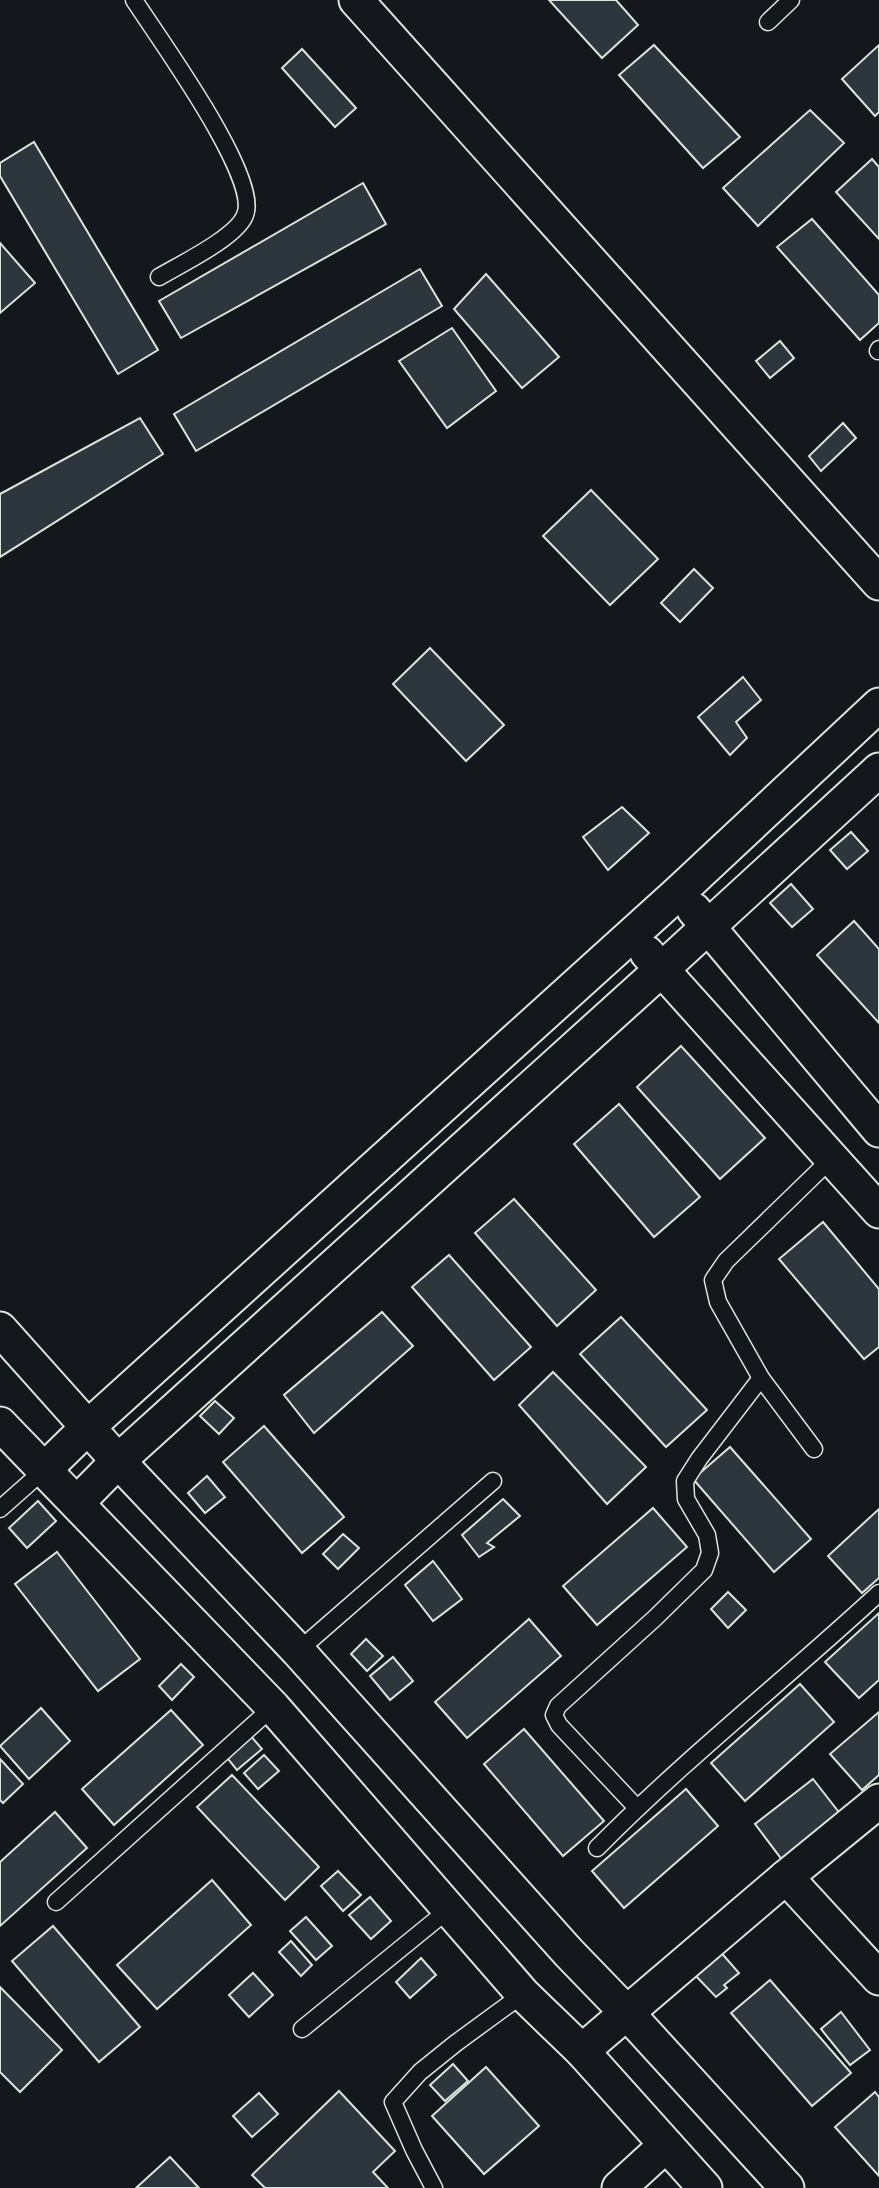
<svg xmlns="http://www.w3.org/2000/svg" width="879" height="2188" font-family="Karla,sans-serif">
	<style>
		.building { fill: #2c363c; stroke: #d8e6dc; stroke-width: 2 }
		.lines { fill: none; stroke-linecap: round; stroke-linejoin: round }
		.lane-casing { stroke: #d8e6dc; stroke-width: 19 }
		.street-casing { stroke: #d8e6dc; stroke-width: 37 }
		.lane { stroke: #14181c; stroke-width: 16 }
		.street { stroke: #14181c; stroke-width: 33 }
	</style>
	<rect width="100%" height="100%" fill="#14181c"/>
	<g class="building">
		<path d="M549 0H616L638 25 602 58Z"/>
		<path d="M654 45 740 137 703 168 619 75Z"/>
		<path d="M879 45V112L875 116 842 79Z"/>
		<path d="M302 49 356 108 335 127 282 68Z"/>
		<path d="M810 110 844 143 758 226 723 188Z"/>
		<path d="M34 142 158 350 118 374 0 176V163Z"/>
		<path d="M872 159 879 167V239L836 192Z"/>
		<path d="M363 183 386 224 181 338 159 301Z"/>
		<path d="M812 219 879 295V323L860 340 777 247Z"/>
		<path d="M0 243 35 283 0 313Z"/>
		<path d="M420 269 442 306 196 451 174 414Z"/>
		<path d="M486 274 559 357 522 388 454 309Z"/>
		<path d="M452 328 496 391 447 428 399 361Z"/>
		<path d="M780 341 794 358 770 378 756 361Z"/>
		<path d="M140 418 163 454 0 557V494Z"/>
		<path d="M843 423 856 438 821 471 809 456Z"/>
		<path d="M591 490 658 559 610 605 543 536Z"/>
		<path d="M694 569 713 588 680 622 661 603Z"/>
		<path d="M430 648 504 725 466 761 393 684Z"/>
		<path d="M743 677 761 700 736 722 747 738 730 755 698 717Z"/>
		<path d="M622 807 649 833 608 870 583 837Z"/>
		<path d="M851 832 868 851 847 869 830 850Z"/>
		<path d="M791 884 813 909 792 927 770 903Z"/>
		<path d="M854 921 879 949V1023L817 955Z"/>
		<path d="M681 1046 765 1138 720 1179 637 1087Z"/>
		<path d="M619 1104 700 1197 654 1237 574 1144Z"/>
		<path d="M514 1199 596 1290 557 1326 475 1233Z"/>
		<path d="M823 1222 879 1289V1347L864 1359 779 1259Z"/>
		<path d="M449 1255 531 1347 494 1380 412 1287Z"/>
		<path d="M382 1312 413 1346 314 1433 284 1395Z"/>
		<path d="M621 1317 707 1410 666 1447 580 1354Z"/>
		<path d="M553 1372 646 1467 607 1504 519 1405Z"/>
		<path d="M215 1401 234 1418 219 1434 200 1416Z"/>
		<path d="M264 1426 344 1517 302 1553 223 1462Z"/>
		<path d="M730 1447 811 1539 774 1572 693 1479Z"/>
		<path d="M207 1476 225 1497 205 1513 188 1493Z"/>
		<path d="M503 1499 520 1516 487 1543 494 1547 479 1557 462 1535Z"/>
		<path d="M38 1501 56 1521 27 1548 9 1528Z"/>
		<path d="M653 1508 687 1547 597 1625 563 1586Z"/>
		<path d="M879 1509V1578L862 1593 828 1556Z"/>
		<path d="M343 1534 359 1548 338 1569 323 1554Z"/>
		<path d="M57 1552 140 1659 98 1691 15 1584Z"/>
		<path d="M433 1561 462 1599 433 1621 405 1585Z"/>
		<path d="M728 1592 746 1610 728 1628 711 1609Z"/>
		<path d="M879 1613V1680L859 1698 825 1662Z"/>
		<path d="M529 1619 561 1656 467 1738 435 1702Z"/>
		<path d="M366 1639 383 1656 367 1671 351 1654Z"/>
		<path d="M393 1657 413 1681 390 1700 370 1676Z"/>
		<path d="M181 1664 194 1677 172 1700 159 1686Z"/>
		<path d="M800 1684 834 1722 745 1801 711 1763Z"/>
		<path d="M41 1708 70 1741 29 1779 0 1746Z"/>
		<path d="M171 1710 203 1745 114 1825 82 1789Z"/>
		<path d="M879 1712V1775L862 1790 830 1754Z"/>
		<path d="M524 1729 604 1821 563 1856 484 1764Z"/>
		<path d="M249 1734 262 1749 237 1770 225 1755Z"/>
		<path d="M264 1755 279 1771 258 1789 244 1773Z"/>
		<path d="M0 1759 23 1784 3 1803 0 1800Z"/>
		<path d="M232 1775 319 1867 285 1900 197 1807Z"/>
		<path d="M813 1779 845 1820 786 1865 755 1824Z"/>
		<path d="M686 1789 718 1826 624 1908 592 1871Z"/>
		<path d="M55 1812 87 1848 0 1926V1862Z"/>
		<path d="M338 1871 361 1895 343 1911 321 1886Z"/>
		<path d="M212 1880 251 1925 157 2009 117 1965Z"/>
		<path d="M370 1897 391 1921 371 1939 349 1915Z"/>
		<path d="M306 1917 332 1946 316 1960 290 1931Z"/>
		<path d="M53 1926 140 2027 99 2062 12 1961Z"/>
		<path d="M291 1941 312 1965 301 1976 279 1952Z"/>
		<path d="M718 1949 739 1973 724 1985 727 1988 716 1997 693 1973Z"/>
		<path d="M421 1958 436 1975 410 1998 396 1982Z"/>
		<path d="M253 1973 273 1995 249 2017 229 1995Z"/>
		<path d="M770 1980 851 2073 812 2106 731 2013Z"/>
		<path d="M0 1987 62 2050 20 2092 0 2072Z"/>
		<path d="M841 2012 870 2050 850 2065 821 2029Z"/>
		<path d="M453 2064 468 2081 445 2101 430 2085Z"/>
		<path d="M486 2067 539 2126 484 2174 432 2116Z"/>
		<path d="M339 2091 395 2151 373 2172 388 2188H265L252 2175Z"/>
		<path d="M875 2092 879 2097V2176L835 2127Z"/>
		<path d="M259 2093 278 2114 252 2137 233 2116Z"/>
		<path d="M170 2157 199 2188H136Z"/>
	</g>
	<g class="lines">
		<defs>
			<g id="lane">
				<path d="M134 0C157 36 261 178 245 215 237 237 181 264 159 277"/>
				<path d="M768 22 791 0"/>
				<path d="M878 351 879 349"/>
				<path d="M814 1449 761 1378 718 1302 713 1280 726 1261 832 1158"/>
				<path d="M0 1509 44 1470"/>
				<path d="M298 1651 493 1481"/>
				<path d="M637 1808 559 1725 554 1715 558 1706 655 1618 704 1570 710 1553 707 1535 686 1499 685 1481 699 1459 761 1378"/>
				<path d="M597 1848C686 1758 786 1679 879 1593"/>
				<path d="M56 1902 273 1707"/>
				<path d="M302 2029 448 1910"/>
				<path d="M434 2188 414 2150 393 2102 420 2072 456 2043 523 1994"/>
			</g>
			<g id="street">
				<path d="M356 0 879 583"/>
				<path d="M694 910 879 1130"/>
				<path d="M647 953 879 1211"/>
				<path d="M0 1329 118 1461 298 1651 569 1953 628 2014 787 2188"/>
				<path d="M0 1424 273 1707 523 1994 582 2051 705 2188"/>
				<path d="M44 1470 88 1427 678 893 879 705"/>
				<path d="M77 1503 118 1461 661 970 879 770"/>
				<path d="M786 1877 879 1978"/>
				<path d="M582 2051 786 1877 879 1801"/>
				<path d="M619 2188 666 2145"/>
			</g>
		</defs>
		<use href="#lane" class="lane-casing"/>
		<use href="#street" class="street-casing"/>
		<use href="#lane" class="lane"/>
		<use href="#street" class="street"/>
	</g>
</svg>
